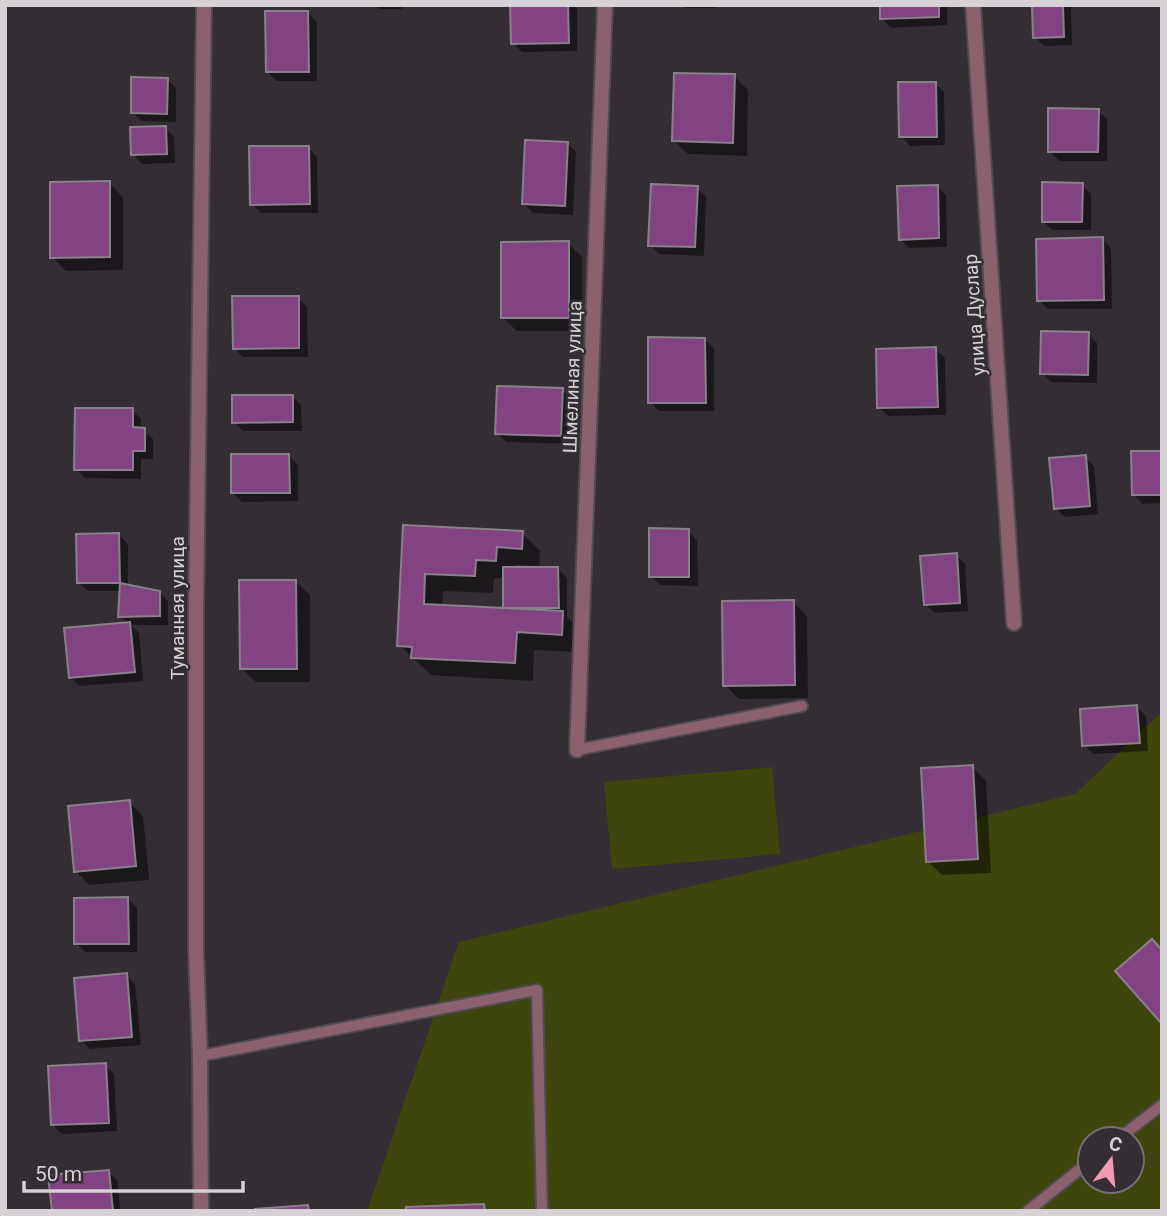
<svg xmlns="http://www.w3.org/2000/svg" width="1167" height="1216" font-family="Roboto,sans-serif">
	<style>
		.green { fill: #3e460d; fill-rule: evenodd }
		.shadow { fill: #0007; fill-rule: evenodd }
		.building { fill: #824383; stroke: #898189; stroke-width: 2 }
		.lines { fill: none; stroke-linecap: round; stroke-linejoin: round }
		.lane-casing { stroke: #514b51; stroke-width: 14 }
		.street-casing { stroke: #514b51; stroke-width: 18 }
		.lane { stroke: #8a616d; stroke-width: 10 }
		.street { stroke: #8a616d; stroke-width: 14 }
		.labels { text-anchor: middle; stroke-width: 5; stroke-linejoin: round; paint-order: stroke }
		.street-label { font-size: 19px; fill: #d6d1d5; stroke: #342e34 }
	</style>
	<rect width="100%" height="100%" fill="#342e34"/>
	<g class="green">
		<path d="M1162 712V1211H367L459 942 1075 794ZM1090 1139H1132V1181H1090Z"/>
		<path d="M772 767 780 854 612 869 604 782Z"/>
	</g>
	<g class="shadow">
		<path d="M375 5H402V9H379Z"/>
		<path d="M512 5H577V51L522 52 513 43Z"/>
		<path d="M683 5H717V8H686Z"/>
		<path d="M881 5H947V25L891 28 882 19Z"/>
		<path d="M1034 5H1071L1072 45 1044 46 1035 37Z"/>
		<path d="M308 13 317 22V81H276L267 71Z"/>
		<path d="M734 76 748 90 747 156 688 154 674 141Z"/>
		<path d="M167 79 176 88V122L142 121 132 112Z"/>
		<path d="M935 83 944 92 945 145 910 146 901 136Z"/>
		<path d="M1098 110 1107 119V161H1059L1050 151Z"/>
		<path d="M165 128 174 137 175 163 142 164 133 154Z"/>
		<path d="M567 143 576 152 573 215 533 213 524 204Z"/>
		<path d="M308 148 317 157 318 213H261L252 204Z"/>
		<path d="M109 183 123 197V270L66 271 52 257Z"/>
		<path d="M1082 185 1091 194V230H1052L1043 221Z"/>
		<path d="M937 186 946 195 947 247 909 248 900 239Z"/>
		<path d="M697 188 706 197 704 256 659 254 650 245Z"/>
		<path d="M1102 239 1111 248 1112 309H1048L1039 300Z"/>
		<path d="M568 243 582 257V331H517L503 318Z"/>
		<path d="M298 298 307 307 308 357H243L234 348Z"/>
		<path d="M1088 334 1097 343V383L1051 382 1042 373Z"/>
		<path d="M705 339 714 349V411H659L650 402Z"/>
		<path d="M935 349 945 358 946 415 888 416 879 407Z"/>
		<path d="M562 390 571 399 570 444 506 442 497 433Z"/>
		<path d="M292 396 301 405 302 431H243L234 422Z"/>
		<path d="M132 410 141 419V430L153 439V459H141V479L85 478 76 469Z"/>
		<path d="M1162 453V503L1143 504 1134 495Z"/>
		<path d="M289 456 298 465V501L242 502 233 493Z"/>
		<path d="M1085 457 1094 466 1098 514 1065 517 1055 508Z"/>
		<path d="M404 527 522 533 540 551 539 569H558L567 578V617L581 631 579 652 534 650 533 681 431 675 399 645ZM515 565 538 566V569H514ZM494 578H505V610L442 606 443 591 493 593Z"/>
		<path d="M688 531 697 540 698 586 660 585 651 576Z"/>
		<path d="M119 535 128 544V586L159 592 168 601V625H131L139 633 143 681 79 686 70 677 128 624 120 616 121 591H88L78 582Z"/>
		<path d="M956 555 965 564 968 611 935 613 925 604Z"/>
		<path d="M296 582 310 595V682H256L242 669Z"/>
		<path d="M793 602 807 616 808 698 739 699 725 685Z"/>
		<path d="M1137 707 1146 716 1148 751 1093 754 1084 745Z"/>
		<path d="M972 767 986 781 991 873 942 875 928 862Z"/>
		<path d="M129 802 143 816 149 880 89 885 76 871Z"/>
		<path d="M128 899 137 908V952H85L76 943Z"/>
		<path d="M126 975 135 984 141 1045 90 1049 81 1040Z"/>
		<path d="M105 1065 114 1074 117 1131 62 1134 53 1125Z"/>
		<path d="M108 1172 118 1181 120 1211H53Z"/>
	</g>
	<g class="building">
		<path d="M510 5H568L569 43 511 44Z"/>
		<path d="M880 5H939V17L880 19Z"/>
		<path d="M1032 5H1063L1064 37 1033 38Z"/>
		<path d="M265 11H308L309 72H266Z"/>
		<path d="M674 73 735 74 733 143 672 141Z"/>
		<path d="M131 77 168 78 167 114 131 113Z"/>
		<path d="M898 82H936L937 137H899Z"/>
		<path d="M1048 108 1099 109 1098 152H1048Z"/>
		<path d="M166 126 167 154 131 155 130 127Z"/>
		<path d="M525 140 568 142 565 206 522 204Z"/>
		<path d="M249 146H309L310 204 250 205Z"/>
		<path d="M110 181V257L50 258V182Z"/>
		<path d="M1042 182 1083 183 1082 222H1042Z"/>
		<path d="M651 184 698 186 695 247 648 246Z"/>
		<path d="M938 185 939 238 899 240 897 186Z"/>
		<path d="M1103 237 1104 300 1037 301 1036 239Z"/>
		<path d="M569 241V318H501V242Z"/>
		<path d="M232 296H299V348L233 349Z"/>
		<path d="M1041 331 1089 332 1088 375 1040 374Z"/>
		<path d="M648 337 705 338 706 403H648Z"/>
		<path d="M936 347 938 407 877 408 876 349Z"/>
		<path d="M497 386 563 388 561 436 495 434Z"/>
		<path d="M232 395H293V422L232 423Z"/>
		<path d="M75 408H133V427L145 428V451H133V470H74Z"/>
		<path d="M1131 451H1162V495H1132Z"/>
		<path d="M231 454H289L290 493H231Z"/>
		<path d="M1086 455 1090 506 1054 509 1049 458Z"/>
		<path d="M403 525 523 531 522 549 497 547 496 561 476 560 475 576 425 574 424 604 563 611 562 635 517 632 515 663 411 658 412 647 397 646Z"/>
		<path d="M649 528 689 529V577H649Z"/>
		<path d="M119 533 120 583H77L76 534Z"/>
		<path d="M957 553 960 603 924 605 920 556Z"/>
		<path d="M503 567H558L559 608H503Z"/>
		<path d="M239 580H296L297 669H240Z"/>
		<path d="M120 583 160 591V616L118 617Z"/>
		<path d="M794 600 795 685 723 686 722 601Z"/>
		<path d="M130 622 135 672 69 678 64 628Z"/>
		<path d="M1137 705 1140 743 1082 746 1080 709Z"/>
		<path d="M973 765 978 859 926 862 921 768Z"/>
		<path d="M130 800 136 866 74 872 68 806Z"/>
		<path d="M128 897 129 944H74V898Z"/>
		<path d="M1152 939 1162 950V1024L1115 971Z"/>
		<path d="M127 973 132 1037 79 1041 74 978Z"/>
		<path d="M106 1063 109 1123 51 1125 48 1066Z"/>
		<path d="M109 1170 113 1211H52L48 1175Z"/>
		<path d="M484 1204 485 1211H406V1207Z"/>
		<path d="M308 1205 309 1211H255V1209Z"/>
	</g>
	<g class="lines">
		<defs>
			<g id="lane">
				<path d="M577 750 802 706"/>
				<path d="M200 1056 537 990 542 1211"/>
				<path d="M1118 1139 1162 1105"/>
				<path d="M1028 1211 1090 1161"/>
			</g>
			<g id="street">
				<path d="M973 5 1014 623"/>
				<path d="M577 750 605 5"/>
				<path d="M201 1211 200 1056 196 952V611L204 5"/>
			</g>
		</defs>
		<use href="#lane" class="lane-casing"/>
		<use href="#street" class="street-casing"/>
		<use href="#lane" class="lane"/>
		<use href="#street" class="street"/>
	</g>
	<g class="labels">
		<g class="street-label">
			<text transform="translate(974 315) rotate(-94)" y="7">улица Дуслар</text>
			<text transform="translate(572 377) rotate(-88)" y="7">Шмелиная улица</text>
			<text transform="translate(177 608) rotate(-90)" y="7">Туманная улица</text>
		</g>
	</g>
	<rect width="1167" height="1216" fill="none" stroke="#d6d1d5" stroke-width="14"/>
	<g transform="translate(1111 1160) rotate(16)"><circle r="33" fill="#342e34" stroke="#756f74" stroke-width="2"/>
	<path d="M0-5L12 26L0 18L-12 26Z" fill="#f09ab4"/>
	<text y="-10" font-size="19" font-weight="bold" text-anchor="middle" fill="#d6d1d5">С</text>
	</g>
	<path d="M24 1181v10h219v-10" fill="none" stroke="#d6d1d5" stroke-width="3.5"/>
	<text x="35" y="1181" font-size="21" fill="#d6d1d5" stroke="#342e34" stroke-width="5" paint-order="stroke">50 m</text>
</svg>
